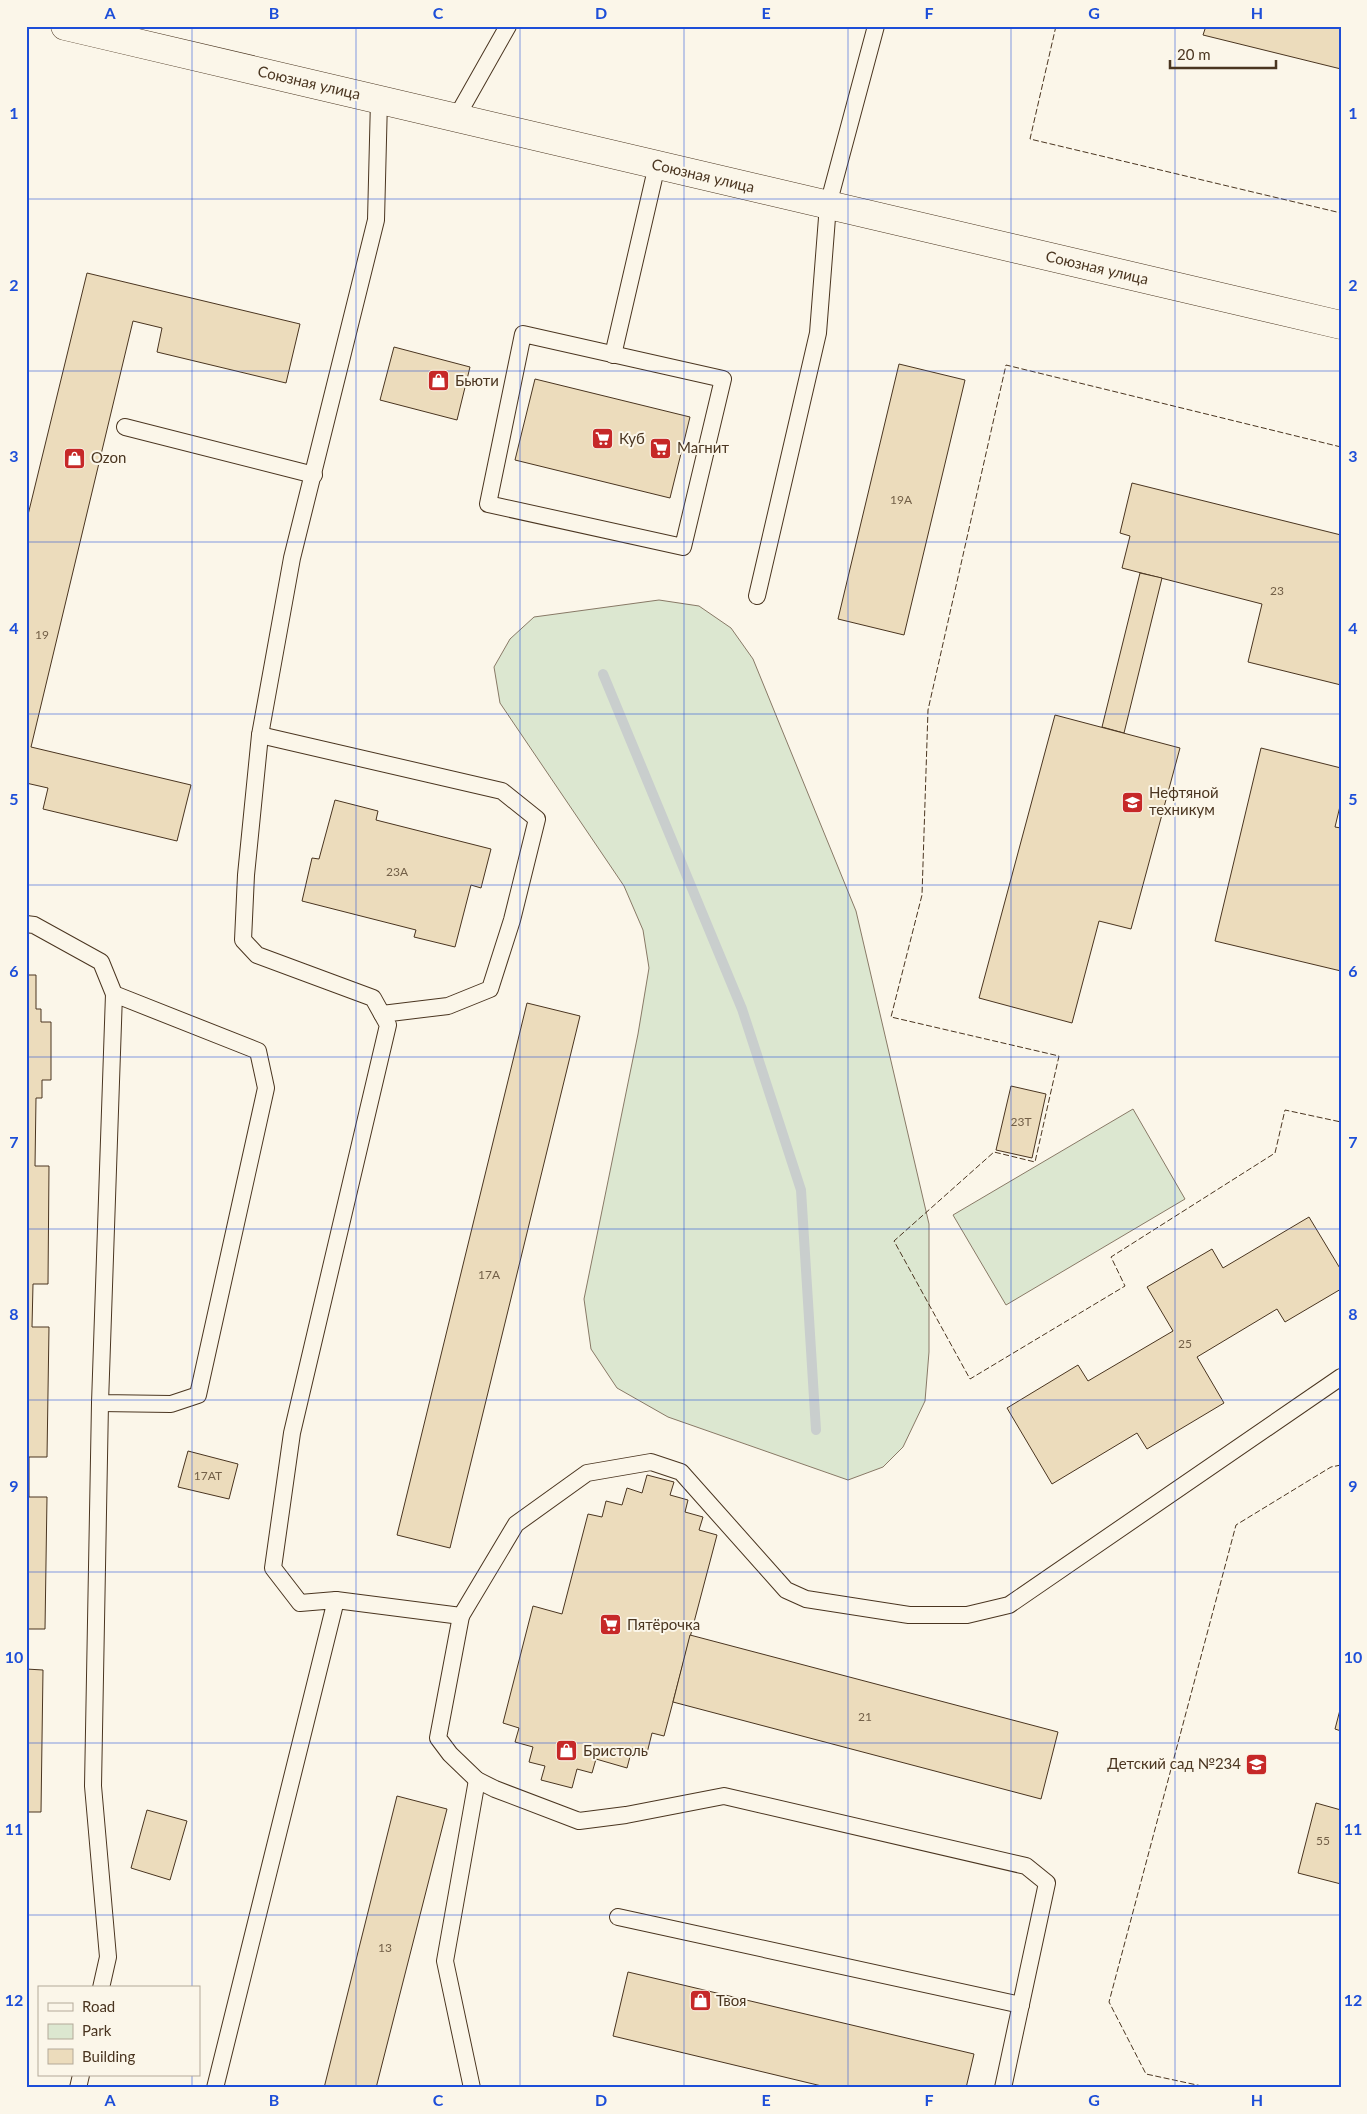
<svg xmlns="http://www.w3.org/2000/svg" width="1367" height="2114" font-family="Lato,sans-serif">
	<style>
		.green { fill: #dce7d0; stroke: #887966 }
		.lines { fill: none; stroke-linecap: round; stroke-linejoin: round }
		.stream { stroke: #c9cecd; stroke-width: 10 }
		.building { fill: #ecdcbc; stroke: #4a3520 }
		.lane-casing { stroke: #4a3520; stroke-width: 18 }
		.secondary-casing { stroke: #4a3520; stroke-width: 29 }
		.lane { stroke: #fbf6e9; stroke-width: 16 }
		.secondary { stroke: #fbf6e9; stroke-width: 28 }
		.fence { stroke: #4a3520; stroke-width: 1; stroke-dasharray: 6 2.5; stroke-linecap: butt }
		.grid { fill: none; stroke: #1d4ed8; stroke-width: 1; stroke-opacity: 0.55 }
		.labels { text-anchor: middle; stroke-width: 4; stroke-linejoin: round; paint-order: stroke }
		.number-label { font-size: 12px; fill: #725f47 }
		.street-label { font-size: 15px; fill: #4a3520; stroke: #fbf6e9 }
		.poi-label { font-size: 15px; fill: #4a3520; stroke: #fbf6e9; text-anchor: start }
		.neatline { fill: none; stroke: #1d4ed8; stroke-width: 2 }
		.grid-label { font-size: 16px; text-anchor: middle; font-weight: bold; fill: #1d4ed8 }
	</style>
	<rect width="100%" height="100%" fill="#fbf6e9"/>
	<g class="green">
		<path d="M659 600 699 606 731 628 753 659 856 911 929 1224V1352L925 1401 903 1447 883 1467 848 1480 668 1417 617 1388 591 1349 584 1299 638 1034 649 968 643 930 624 886 500 703 494 667 510 639 534 617Z"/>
		<path d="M1133 1109 1185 1199 1006 1305 953 1215Z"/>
	</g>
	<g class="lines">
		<path class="stream" d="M603 674 742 1009 801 1190 816 1430"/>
	</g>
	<g class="building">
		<path d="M1206 26H1341V69L1203 35Z"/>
		<path d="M87 273 300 324 286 383 157 352 162 328 133 321 31 747 191 785 177 841 43 809 48 788 26 783V523Z"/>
		<path d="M394 347 470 367 457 420 380 400Z"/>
		<path d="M899 364 965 380 904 635 838 619Z"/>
		<path d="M535 379 690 417 670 498 515 460Z"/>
		<path d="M1132 483 1341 535V685L1248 662 1262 604 1122 568 1130 536 1120 533Z"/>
		<path d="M1140 573 1162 578 1124 733 1102 727Z"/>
		<path d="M1055 715 1180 748 1131 929 1099 921 1072 1023 979 998Z"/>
		<path d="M1261 748 1341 768V802L1335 827 1341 828V971L1215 941Z"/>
		<path d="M335 800 378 811 376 820 491 849 481 888 471 885 455 947 414 937 416 930 302 901 312 858 319 859Z"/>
		<path d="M26 975H36V1009H41V1022H51V1080H42V1098H36L35 1166H49L48 1284H33L32 1327H49L47 1457H29V1497H47L45 1629H26Z"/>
		<path d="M527 1003 580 1016 450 1548 397 1535Z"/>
		<path d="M1011 1086 1046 1094 1032 1158 996 1150Z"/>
		<path d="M1309 1217 1341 1270V1289L1285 1322 1277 1309 1197 1357 1224 1403 1147 1449 1137 1433 1052 1484 1007 1408 1078 1365 1088 1381 1173 1331 1147 1287 1212 1249 1223 1268Z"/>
		<path d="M188 1451 238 1464 229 1499 178 1487Z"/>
		<path d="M647 1475 674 1482 670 1495 688 1500 685 1512 703 1517 699 1530 717 1535 664 1736 652 1733 647 1753 632 1749 627 1768 596 1759 592 1773 577 1769 572 1788 541 1780 545 1766 529 1762 533 1747 515 1742 519 1728 503 1723 533 1606 562 1614 588 1514 602 1517 606 1501 622 1505 627 1488 642 1493Z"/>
		<path d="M690 1635 1058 1732 1041 1799 673 1702Z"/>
		<path d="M26 1669 43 1670 41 1812H26Z"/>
		<path d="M1341 1706V1731L1335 1729Z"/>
		<path d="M397 1796 447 1809 376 2088H324Z"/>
		<path d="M1316 1803 1341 1810V1884L1298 1873Z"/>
		<path d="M147 1810 187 1821 170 1880 131 1868Z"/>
		<path d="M628 1972 974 2054 966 2088H830L613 2036Z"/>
	</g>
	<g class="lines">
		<defs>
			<g id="lane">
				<path d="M456 118 508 26"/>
				<path d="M523 334 723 379 683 547 488 504Z"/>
				<path d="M613 355 657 165"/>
				<path d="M125 427 314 475"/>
				<path d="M757 596 818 333 828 205 876 26"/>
				<path d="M260 735 502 791 537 819 512 920 490 989 448 1006 382 1014"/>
				<path d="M26 924 34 925 101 962 114 994 100 1403 171 1404 198 1395 266 1088 258 1051 114 994"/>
				<path d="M100 1403 93 1786 108 1957 101 1988"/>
				<path d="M336 1600 461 1616 516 1524 587 1473 651 1462 681 1472 786 1590 806 1599 909 1615H967L1009 1605 1341 1377"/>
				<path d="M461 1616 438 1738 450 1754 477 1780 495 1789 579 1821 626 1815 724 1796 1026 1866 1047 1883 1003 2088"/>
				<path d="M618 1917 1021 2005"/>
				<path d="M78 2088 81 2075"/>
				<path d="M215 2088 336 1600 300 1603 273 1568 292 1433 388 1025 373 998 257 955 243 940 246 875 260 735 292 558 376 220 379 100"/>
				<path d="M472 2088 445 1961 477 1780"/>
			</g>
			<path id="secondary" d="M65 26 1341 325"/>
		</defs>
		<use href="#lane" class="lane-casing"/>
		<use href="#secondary" class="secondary-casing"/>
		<use href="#lane" class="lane"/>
		<use href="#secondary" class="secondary"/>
		<g class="fence">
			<path d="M1056 26 1030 139 1341 213"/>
			<path d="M1341 447 1006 365 928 710 922 895 891 1017 1059 1056 1035 1162 994 1152 894 1241 970 1379 1125 1286 1111 1257 1275 1153 1285 1110 1341 1122"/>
			<path d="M1211 2088 1146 2074 1109 2002 1236 1525 1331 1467 1341 1465"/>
		</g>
	</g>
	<path class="grid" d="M192 26V1988M356 26V2088M520 26V2088M684 26V2088M848 26V2088M1011 26V2088M1175 26V2088M26 199H1341M26 371H1341M26 542H1341M26 714H1341M26 885H1341M26 1057H1341M26 1229H1341M26 1400H1341M26 1572H1341M26 1743H1341M26 1915H1341M192 2075V2088"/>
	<defs>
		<symbol id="shop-square" viewBox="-11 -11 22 22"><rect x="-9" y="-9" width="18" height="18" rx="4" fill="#c62828" stroke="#fbf6e9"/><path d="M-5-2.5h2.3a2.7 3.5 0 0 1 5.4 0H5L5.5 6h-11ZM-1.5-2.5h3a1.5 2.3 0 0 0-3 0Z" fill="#fff"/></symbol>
		<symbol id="supermarket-square" viewBox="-11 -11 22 22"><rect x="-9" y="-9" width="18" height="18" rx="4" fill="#c62828" stroke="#fbf6e9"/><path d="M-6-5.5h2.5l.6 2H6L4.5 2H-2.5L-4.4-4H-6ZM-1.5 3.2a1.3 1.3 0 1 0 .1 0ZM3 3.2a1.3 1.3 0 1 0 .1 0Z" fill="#fff"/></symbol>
		<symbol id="university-square" viewBox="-11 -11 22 22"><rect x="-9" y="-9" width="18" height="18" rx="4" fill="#c62828" stroke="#fbf6e9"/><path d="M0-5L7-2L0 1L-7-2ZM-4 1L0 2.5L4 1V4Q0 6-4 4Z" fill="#fff"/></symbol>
		<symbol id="school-square" viewBox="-11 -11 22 22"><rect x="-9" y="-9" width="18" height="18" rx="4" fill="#c62828" stroke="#fbf6e9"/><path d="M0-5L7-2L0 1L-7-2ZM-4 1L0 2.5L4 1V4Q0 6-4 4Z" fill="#fff"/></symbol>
	</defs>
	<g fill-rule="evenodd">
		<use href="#shop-square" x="426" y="368" width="25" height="25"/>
		<use href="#supermarket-square" x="590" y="426" width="25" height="25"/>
		<use href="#supermarket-square" x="648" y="436" width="25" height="25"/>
		<use href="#shop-square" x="62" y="446" width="25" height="25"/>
		<use href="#university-square" x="1120" y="790" width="25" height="25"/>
		<use href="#supermarket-square" x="598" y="1612" width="25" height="25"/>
		<use href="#shop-square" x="554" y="1738" width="25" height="25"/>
		<use href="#school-square" x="1244" y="1752" width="25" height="25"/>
		<use href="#shop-square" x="688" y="1988" width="25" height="25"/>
	</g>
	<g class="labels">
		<g class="number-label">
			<text x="901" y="504">19А</text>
			<text x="1277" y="595">23</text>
			<text x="42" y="639">19</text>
			<text x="397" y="876">23А</text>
			<text x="1021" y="1126">23Т</text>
			<text x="489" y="1279">17А</text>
			<text x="1185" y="1348">25</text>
			<text x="208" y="1480">17АТ</text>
			<text x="865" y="1721">21</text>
			<text x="1323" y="1845">55</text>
			<text x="385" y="1952">13</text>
		</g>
		<g class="street-label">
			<text transform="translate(309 83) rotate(13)" y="5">Союзная улица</text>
			<text transform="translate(703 176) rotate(13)" y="5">Союзная улица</text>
			<text transform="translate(1097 268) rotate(13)" y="5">Союзная улица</text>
		</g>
		<g class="poi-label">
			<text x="455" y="386">Бьюти</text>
			<text x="619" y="444">Куб</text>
			<text x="677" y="453">Магнит</text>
			<text x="91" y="463">Ozon</text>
			<text x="1149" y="798">Нефтяной<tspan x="1149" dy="17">техникум</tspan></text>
			<text x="627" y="1630">Пятёрочка</text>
			<text x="583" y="1756">Бристоль</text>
			<text x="1241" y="1769" text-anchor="end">Детский сад №234</text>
			<text x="716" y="2006">Твоя</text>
		</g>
	</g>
	<rect width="1367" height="2114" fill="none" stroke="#fbf6e9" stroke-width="55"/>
	<rect x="38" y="1986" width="162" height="90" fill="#fbf6e9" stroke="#b4a999"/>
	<rect x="48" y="2003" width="25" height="8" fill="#fbf6e9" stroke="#b4a999"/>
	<text x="82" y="2012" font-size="15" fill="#4a3520">Road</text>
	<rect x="48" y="2024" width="25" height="15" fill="#dce7d0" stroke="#b4a999"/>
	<text x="82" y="2036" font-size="15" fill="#4a3520">Park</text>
	<rect x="48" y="2049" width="25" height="15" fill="#ecdcbc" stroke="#b4a999"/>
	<text x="82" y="2062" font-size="15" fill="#4a3520">Building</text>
	<path d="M1170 60v8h106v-8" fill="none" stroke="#4a3520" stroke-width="2.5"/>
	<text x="1177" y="60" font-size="15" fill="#4a3520" stroke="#fbf6e9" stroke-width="4" paint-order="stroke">20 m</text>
	<rect x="28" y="28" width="1312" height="2058" class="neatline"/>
	<g class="grid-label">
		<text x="110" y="19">A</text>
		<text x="274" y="19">B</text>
		<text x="438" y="19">C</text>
		<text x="601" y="19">D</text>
		<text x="766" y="19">E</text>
		<text x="929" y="19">F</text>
		<text x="1094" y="19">G</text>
		<text x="1257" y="19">H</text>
		<text x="14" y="119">1</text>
		<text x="1353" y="119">1</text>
		<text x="14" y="291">2</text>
		<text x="1353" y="291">2</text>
		<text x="14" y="462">3</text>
		<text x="1353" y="462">3</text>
		<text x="14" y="634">4</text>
		<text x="1353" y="634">4</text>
		<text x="14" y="805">5</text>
		<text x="1353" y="805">5</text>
		<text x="14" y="977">6</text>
		<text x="1353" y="977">6</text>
		<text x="14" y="1148">7</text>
		<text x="1353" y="1148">7</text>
		<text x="14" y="1320">8</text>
		<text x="1353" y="1320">8</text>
		<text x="14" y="1492">9</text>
		<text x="1353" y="1492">9</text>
		<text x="14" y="1663">10</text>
		<text x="1353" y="1663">10</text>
		<text x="14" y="1835">11</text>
		<text x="1353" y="1835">11</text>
		<text x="14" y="2006">12</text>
		<text x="1353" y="2006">12</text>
		<text x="110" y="2106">A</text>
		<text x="274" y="2106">B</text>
		<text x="438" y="2106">C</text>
		<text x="601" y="2106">D</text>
		<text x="766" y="2106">E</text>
		<text x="929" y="2106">F</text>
		<text x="1094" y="2106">G</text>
		<text x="1257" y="2106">H</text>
	</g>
</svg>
